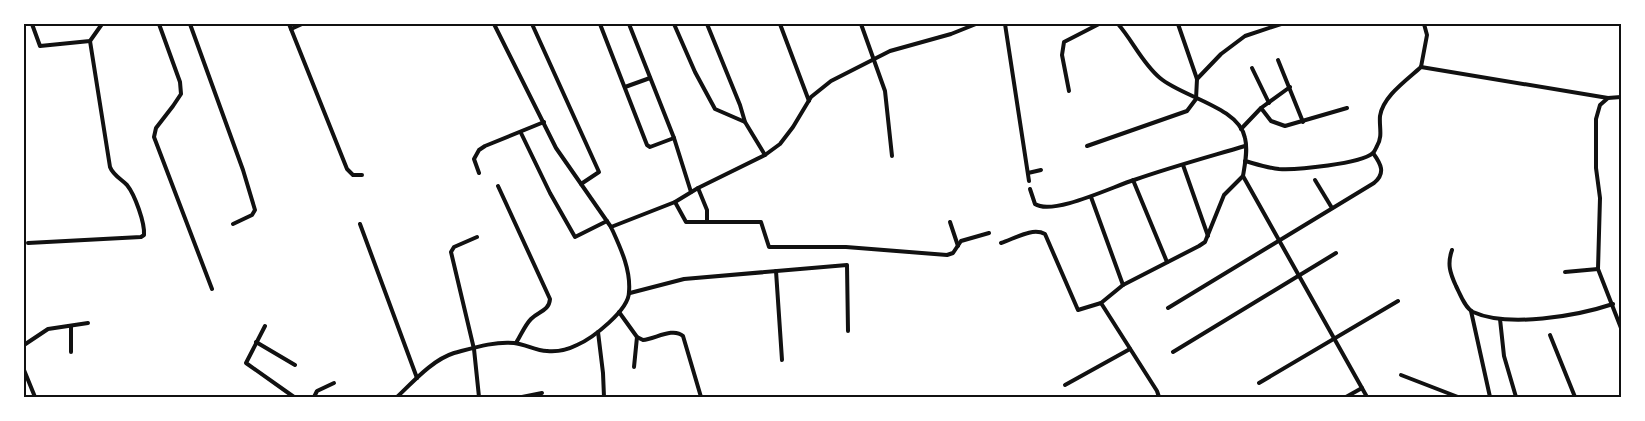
<svg xmlns="http://www.w3.org/2000/svg" width="1645" height="421" font-family="'Fira Sans',sans-serif">
	<style>
		.lines { fill: none; stroke-linecap: round; stroke-linejoin: round }
		.minor { stroke: #111; stroke-width: 4 }
		.neatline { fill: none; stroke: #111; stroke-width: 2 }
	</style>
	<rect width="100%" height="100%" fill="#fff"/>
	<g class="lines">
		<g class="minor">
			<path d="M32 24 40 46 90 41 102 24"/>
			<path d="M159 24 180 82 181 94 173 106 156 128 154 137 212 289"/>
			<path d="M190 24 243 170 255 210 252 215 233 224"/>
			<path d="M289 24 347 169 353 175H362"/>
			<path d="M494 24 556 148 611 227"/>
			<path d="M532 24 599 172 581 184"/>
			<path d="M600 24 647 145 650 147 674 138"/>
			<path d="M629 24 674 138 691 192"/>
			<path d="M674 24 695 72 715 109 745 122"/>
			<path d="M707 24 740 105 745 122 765 155"/>
			<path d="M780 24 809 101"/>
			<path d="M861 24 885 91 892 156"/>
			<path d="M1005 24 1029 181"/>
			<path d="M1118 24C1133 41 1142 63 1160 78 1182 97 1239 107 1245 138 1248 150 1245 164 1243 176L1224 195 1205 242 1199 246 1123 285 1101 303 1157 391 1159 397"/>
			<path d="M291 29 302 24"/>
			<path d="M1278 60 1303 122"/>
			<path d="M1421 67 1608 98 1621 97"/>
			<path d="M1421 67 1427 35 1424 24"/>
			<path d="M1252 68 1269 103"/>
			<path d="M1197 79 1221 54 1245 36 1281 24"/>
			<path d="M625 87 650 78"/>
			<path d="M1069 91 1062 55 1064 42 1099 24"/>
			<path d="M1608 98 1600 105 1596 119V168L1600 198 1598 269 1621 328"/>
			<path d="M1261 108 1271 121 1285 126 1347 108"/>
			<path d="M1241 129 1261 108 1290 87"/>
			<path d="M521 133 550 193 575 237 607 221"/>
			<path d="M1087 146 1187 111 1196 99 1197 79 1178 24"/>
			<path d="M1245 161C1256 164 1268 168 1279 169 1297 170 1360 164 1373 153 1375 151 1376 148 1377 146 1383 136 1379 127 1380 116 1383 96 1407 80 1421 67"/>
			<path d="M1183 165 1208 236"/>
			<path d="M479 173 474 159 479 150 485 146 544 122"/>
			<path d="M1028 173 1041 170"/>
			<path d="M1243 176 1367 397"/>
			<path d="M1133 180 1167 262"/>
			<path d="M1315 180 1332 208"/>
			<path d="M498 186 550 299C549 311 539 311 531 319 525 325 521 335 516 343"/>
			<path d="M698 188 707 210V222"/>
			<path d="M1030 189 1035 204C1053 216 1114 186 1134 180 1171 167 1208 157 1245 146"/>
			<path d="M1091 197 1123 285"/>
			<path d="M675 202 686 222H761L769 247H846L947 255 953 253 961 241 989 233"/>
			<path d="M950 222 958 246"/>
			<path d="M360 224 417 378"/>
			<path d="M477 237 454 247 451 252 474 349 479 397"/>
			<path d="M28 243 141 237 144 235C145 223 135 195 127 185 121 179 113 175 110 167L90 41"/>
			<path d="M1001 243C1014 239 1032 227 1045 234L1078 310 1101 303"/>
			<path d="M1452 250C1447 264 1450 273 1456 286 1460 294 1465 308 1473 312 1508 328 1577 316 1613 304"/>
			<path d="M776 271 782 360"/>
			<path d="M1565 272 1598 269"/>
			<path d="M630 293 684 279 847 265 848 331"/>
			<path d="M1168 308 1374 183C1386 173 1381 164 1373 153"/>
			<path d="M1471 311 1490 397"/>
			<path d="M619 312 637 337 643 340C655 339 673 327 683 336L701 397"/>
			<path d="M1500 319 1504 356 1516 397"/>
			<path d="M265 326 246 363 294 397"/>
			<path d="M598 332 603 373 604 397"/>
			<path d="M1550 335 1575 397"/>
			<path d="M256 342 295 365"/>
			<path d="M24 345 48 329 88 323"/>
			<path d="M71 352V326"/>
			<path d="M1173 352 1336 253"/>
			<path d="M634 367 637 337"/>
			<path d="M24 370 35 397"/>
			<path d="M1401 375 1458 397"/>
			<path d="M1259 383 1398 301"/>
			<path d="M1065 385 1130 349"/>
			<path d="M314 397 317 391 334 383"/>
			<path d="M397 397C413 382 432 360 454 353 473 348 495 341 514 343 525 344 536 351 547 351 557 352 569 349 577 345 593 338 629 310 629 292 631 269 620 247 611 227L675 202 698 188 765 155 780 144 793 127 811 97 831 81 890 51 951 34 976 24"/>
			<path d="M522 397 542 393"/>
			<path d="M1346 397 1362 388"/>
		</g>
	</g>
	<rect width="1645" height="421" fill="none" stroke="#ffffff" stroke-width="50"/>
	<rect x="25" y="25" width="1595" height="371" class="neatline"/>
</svg>
